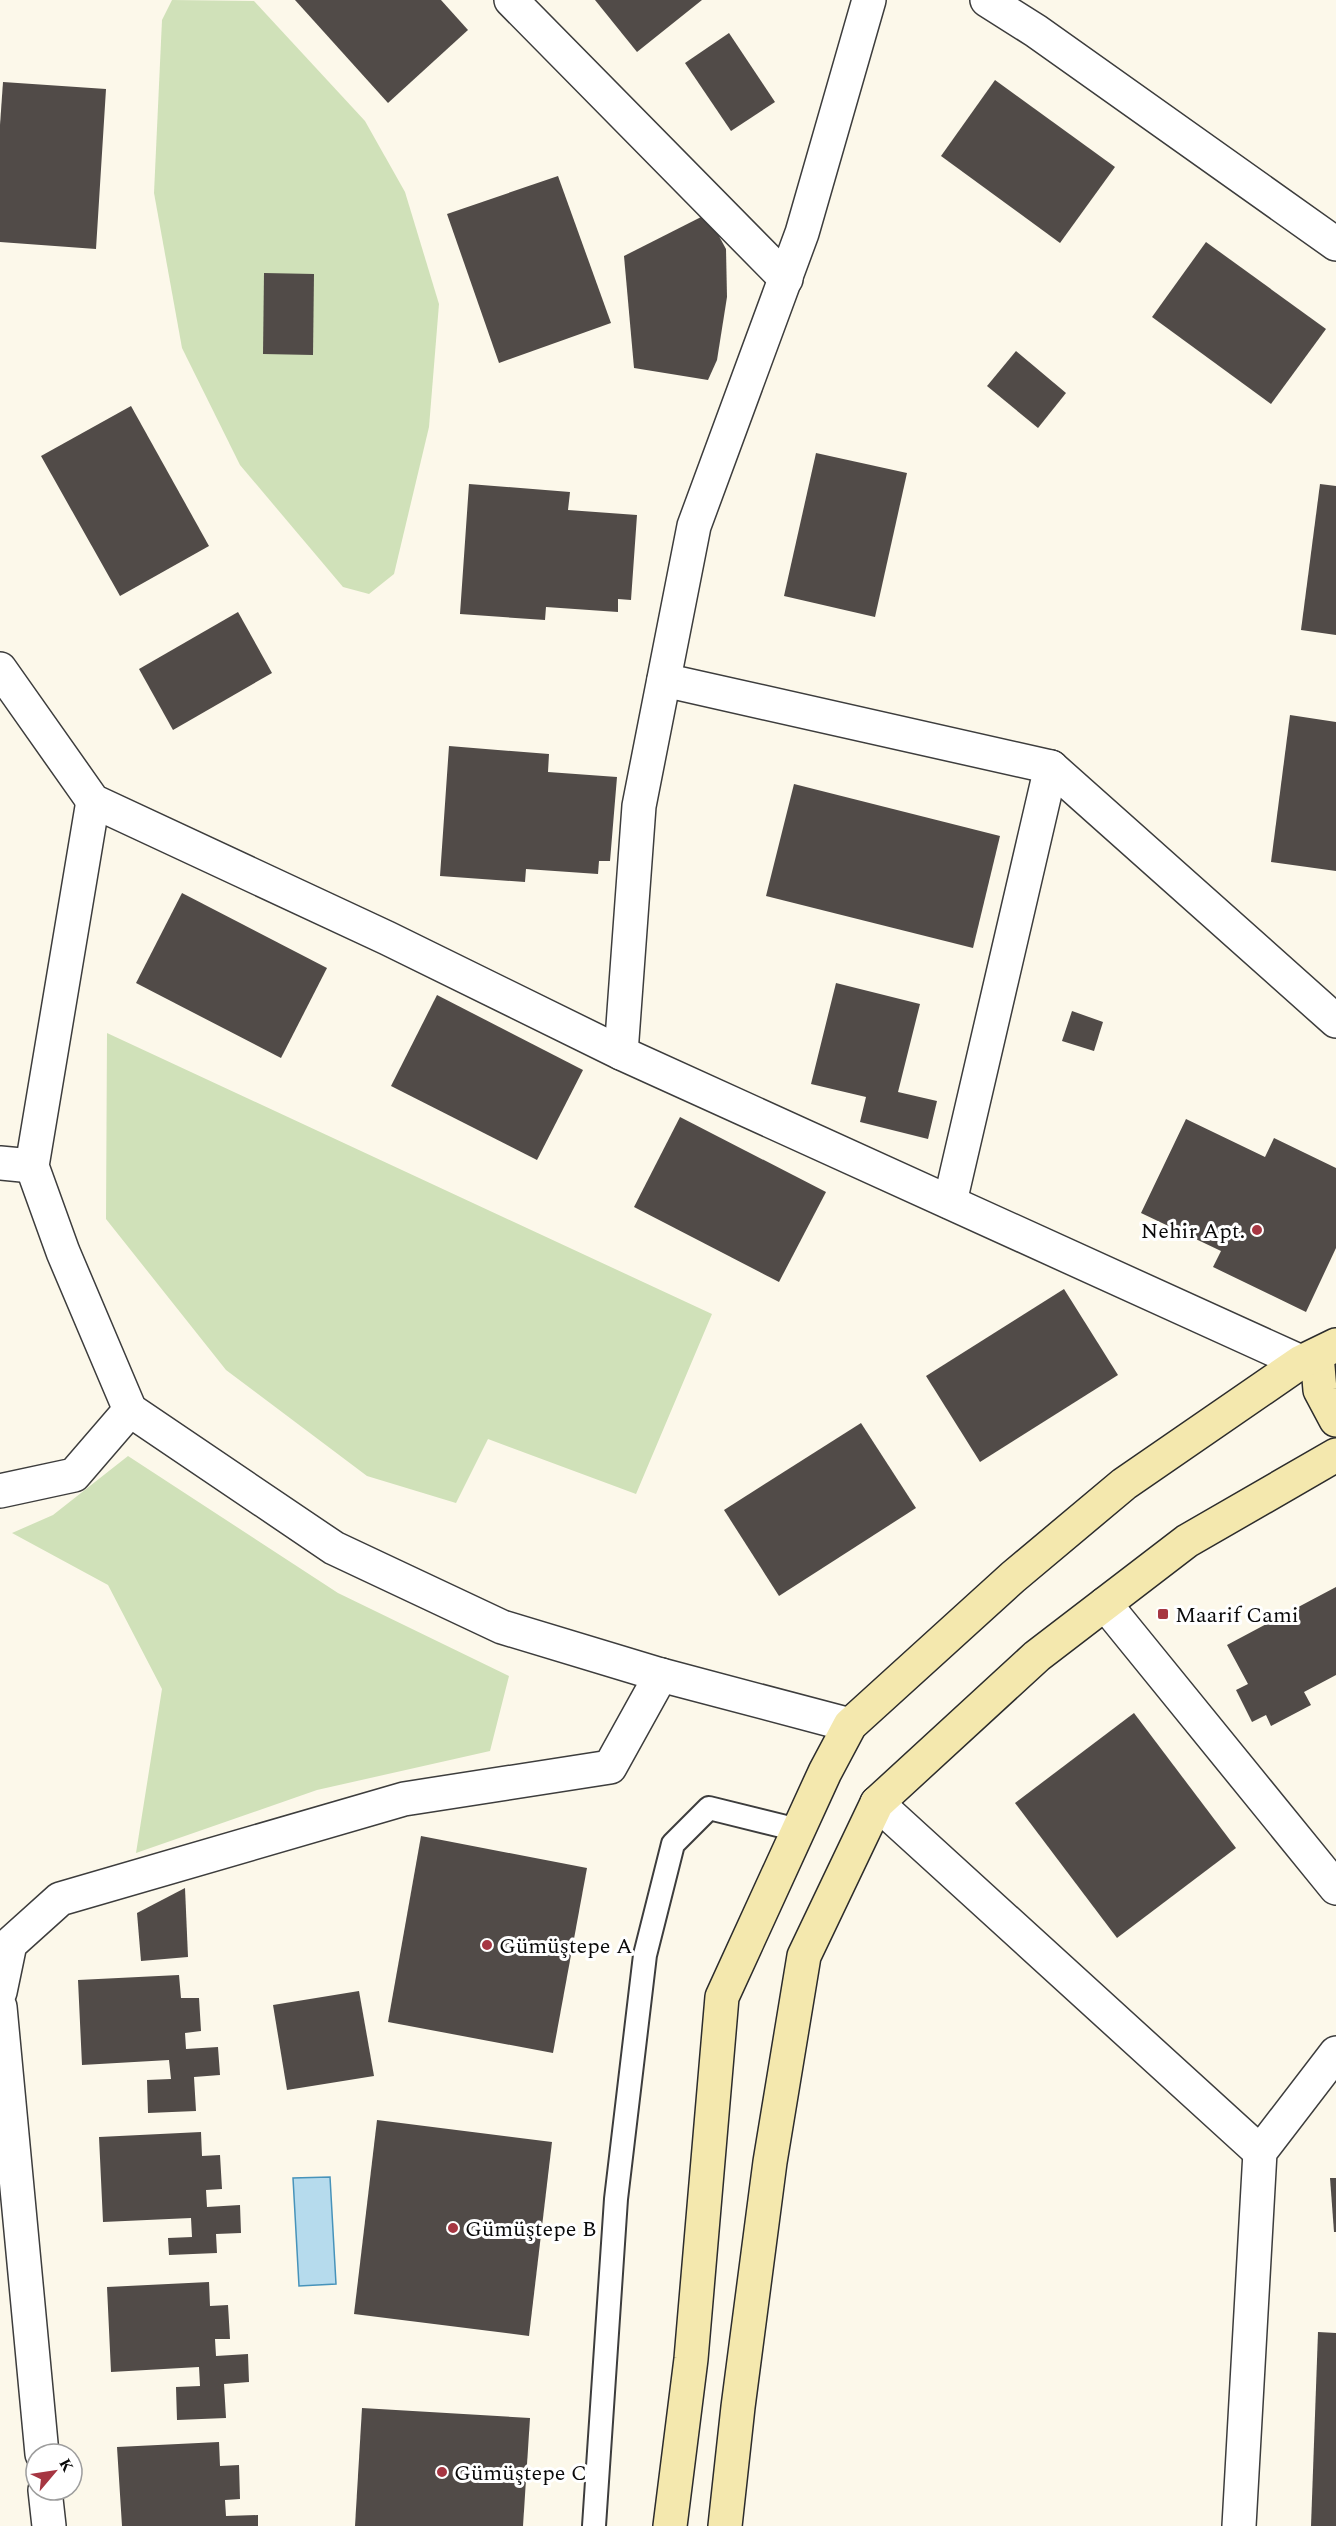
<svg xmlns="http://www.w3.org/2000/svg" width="1336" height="2526" font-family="Spectral,serif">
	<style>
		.green { fill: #d0e1b9 }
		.water { fill: #b6dbed; stroke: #4793ba; stroke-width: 1.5 }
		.building { fill: #514b48 }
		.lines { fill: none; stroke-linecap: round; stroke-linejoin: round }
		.lane-casing { stroke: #3d3d3d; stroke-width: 26 }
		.street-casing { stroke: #3d3d3d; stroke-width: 36 }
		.secondary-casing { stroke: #2c2c2c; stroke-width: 36 }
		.lane { stroke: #fff; stroke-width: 22 }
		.street { stroke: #fff; stroke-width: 33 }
		.secondary { stroke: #f4e8ae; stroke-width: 33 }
		.poi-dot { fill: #a63642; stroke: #fff; stroke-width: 2 }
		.labels { text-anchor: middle; stroke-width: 6; stroke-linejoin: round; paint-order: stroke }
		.poi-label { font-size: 22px; fill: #0a0a0a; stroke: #fff; text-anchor: start }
	</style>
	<rect width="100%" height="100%" fill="#fcf8ea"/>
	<g class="green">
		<path d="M172 0 254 1 365 121 405 192 439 304 429 427 394 574 369 594 343 587 240 465 182 348 154 193 162 20Z"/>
		<path d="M107 1033 712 1314 636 1494 488 1439 456 1503 367 1476 226 1370 106 1219Z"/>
		<path d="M128 1456 338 1593 509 1676 490 1751 317 1790 136 1853 162 1689 108 1585 12 1533 53 1515Z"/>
	</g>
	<path class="water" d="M330 2177 336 2284 299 2286 293 2178Z"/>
	<g class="building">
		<path d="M295 0H441L468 30 388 103Z"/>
		<path d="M595 0H702L637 52Z"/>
		<path d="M729 33 775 102 731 131 685 63Z"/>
		<path d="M995 80 1115 167 1060 243 941 156Z"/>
		<path d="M3 82 106 89 96 249 0 242V125Z"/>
		<path d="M558 176 611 323 499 363 447 214Z"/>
		<path d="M707 214 726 249 727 297 717 360 708 380 634 368 624 256Z"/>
		<path d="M1206 242 1326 329 1271 404 1152 317Z"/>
		<path d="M264 273 314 274 313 355 263 354Z"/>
		<path d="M1016 351 1066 393 1038 428 987 386Z"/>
		<path d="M131 406 209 546 120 596 41 456Z"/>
		<path d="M816 453 907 473 875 617 784 596Z"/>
		<path d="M469 484 570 492 568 510 637 515 631 600 618 599V612L546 607 545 620 460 614Z"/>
		<path d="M1320 484 1336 486V635L1301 630Z"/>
		<path d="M238 612 272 673 173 730 139 669Z"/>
		<path d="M1290 715 1336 722V871L1271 862Z"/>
		<path d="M449 746 549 754 548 772 617 777 610 861H599L598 874 526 869 525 882 440 876Z"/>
		<path d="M794 784 1000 836 973 948 766 896Z"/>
		<path d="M182 893 327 968 281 1058 136 983Z"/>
		<path d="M836 983 920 1004 898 1092 937 1101 928 1139 860 1122 866 1097 811 1084Z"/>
		<path d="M437 995 583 1070 537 1160 391 1086Z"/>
		<path d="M1072 1011 1103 1022 1094 1051 1062 1041Z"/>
		<path d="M680 1117 826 1192 779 1282 634 1207Z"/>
		<path d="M1186 1119 1265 1157 1274 1138 1336 1168V1248L1306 1312 1213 1267 1221 1251 1141 1213Z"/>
		<path d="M1064 1289 1118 1375 980 1462 926 1376Z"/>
		<path d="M861 1423 916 1508 779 1596 724 1510Z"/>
		<path d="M1336 1587V1675L1304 1692 1311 1705 1271 1726 1266 1715 1252 1722 1236 1690 1248 1684 1227 1645Z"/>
		<path d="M1134 1713 1236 1848 1117 1938 1015 1803Z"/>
		<path d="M421 1836 587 1868 553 2053 388 2022Z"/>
		<path d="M185 1888 188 1957 141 1961 137 1913Z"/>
		<path d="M179 1975 181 1998H199L201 2031 185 2033 186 2049 218 2047 220 2075 194 2077 196 2111 148 2113 147 2080 171 2079 169 2060 82 2065 78 1980Z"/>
		<path d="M359 1991 374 2076 287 2090 273 2005Z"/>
		<path d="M377 2120 552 2142 529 2336 354 2314Z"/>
		<path d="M201 2132 202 2156 220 2155 222 2189 206 2190 207 2207 240 2205 241 2233 216 2234 217 2253 169 2255 168 2238 192 2237 191 2218 103 2222 99 2137Z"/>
		<path d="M1330 2178H1336V2232H1334Z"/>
		<path d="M209 2282 210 2306 228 2305 230 2339H215L216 2356 248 2354 249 2382 224 2384 226 2418 177 2420 176 2387 200 2386 199 2367 111 2372 107 2287Z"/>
		<path d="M1318 2332 1336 2333V2526H1311Z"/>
		<path d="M362 2408 530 2418 523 2526H355Z"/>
		<path d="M219 2442 220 2466 239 2465 240 2499 225 2500 226 2516 258 2515V2526H122L117 2447Z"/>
	</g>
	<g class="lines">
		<defs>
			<path id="lane" d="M594 2526 616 2199 645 1955 673 1844 709 1808 798 1830"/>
			<g id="street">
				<path d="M511 0 786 279"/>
				<path d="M987 0 1036 31 1336 244"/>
				<path d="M0 669 93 801 387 938 621 1053 1301 1362"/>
				<path d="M664 680 1051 767 1336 1021"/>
				<path d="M93 801 32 1166 63 1252 130 1410 334 1548 502 1627 661 1675 850 1725"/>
				<path d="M621 1053 639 806 694 526 802 233 869 0"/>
				<path d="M0 1163 32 1166"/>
				<path d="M950 1202 1051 767"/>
				<path d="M0 1491 74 1475 130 1410"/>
				<path d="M1105 1604 1336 1888"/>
				<path d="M877 1803 1260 2152"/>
				<path d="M0 1992 10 1944 60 1899 404 1799 610 1767 661 1675"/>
				<path d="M0 2007 42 2454"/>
				<path d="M45 2490 49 2526"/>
				<path d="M1239 2526 1260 2152 1336 2053"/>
			</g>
			<g id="secondary">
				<path d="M1317 1355 1320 1390 1336 1420"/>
				<path d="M670 2526 691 2359 722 1997 825 1772 850 1725 1013 1577 1124 1484 1301 1362 1336 1345"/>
				<path d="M725 2526 738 2407 770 2162 804 1956 877 1803 1037 1656 1187 1541 1336 1455"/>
			</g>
		</defs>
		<use href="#lane" class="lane-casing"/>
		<use href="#street" class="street-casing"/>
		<use href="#secondary" class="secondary-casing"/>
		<use href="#lane" class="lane"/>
		<use href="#street" class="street"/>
		<use href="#secondary" class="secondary"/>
	</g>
	<g class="poi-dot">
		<circle cx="1257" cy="1230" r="6"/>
		<rect x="1157" y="1608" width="12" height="12" rx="3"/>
		<circle cx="487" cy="1945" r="6"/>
		<circle cx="453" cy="2228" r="6"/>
		<circle cx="442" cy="2472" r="6"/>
	</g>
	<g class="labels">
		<g class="poi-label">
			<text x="1245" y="1238" text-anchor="end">Nehir Apt.</text>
			<text x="1175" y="1622">Maarif Cami</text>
			<text x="499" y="1953">Gümüştepe A</text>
			<text x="465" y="2236">Gümüştepe B</text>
			<text x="454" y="2480">Gümüştepe C</text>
		</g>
	</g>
	<g transform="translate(54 2472) rotate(61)"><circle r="28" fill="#ffffff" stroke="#9d9d9d" stroke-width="1.5"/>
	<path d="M0-4.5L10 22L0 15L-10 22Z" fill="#a63642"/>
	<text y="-9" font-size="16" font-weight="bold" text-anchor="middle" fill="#0a0a0a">K</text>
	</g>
</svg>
